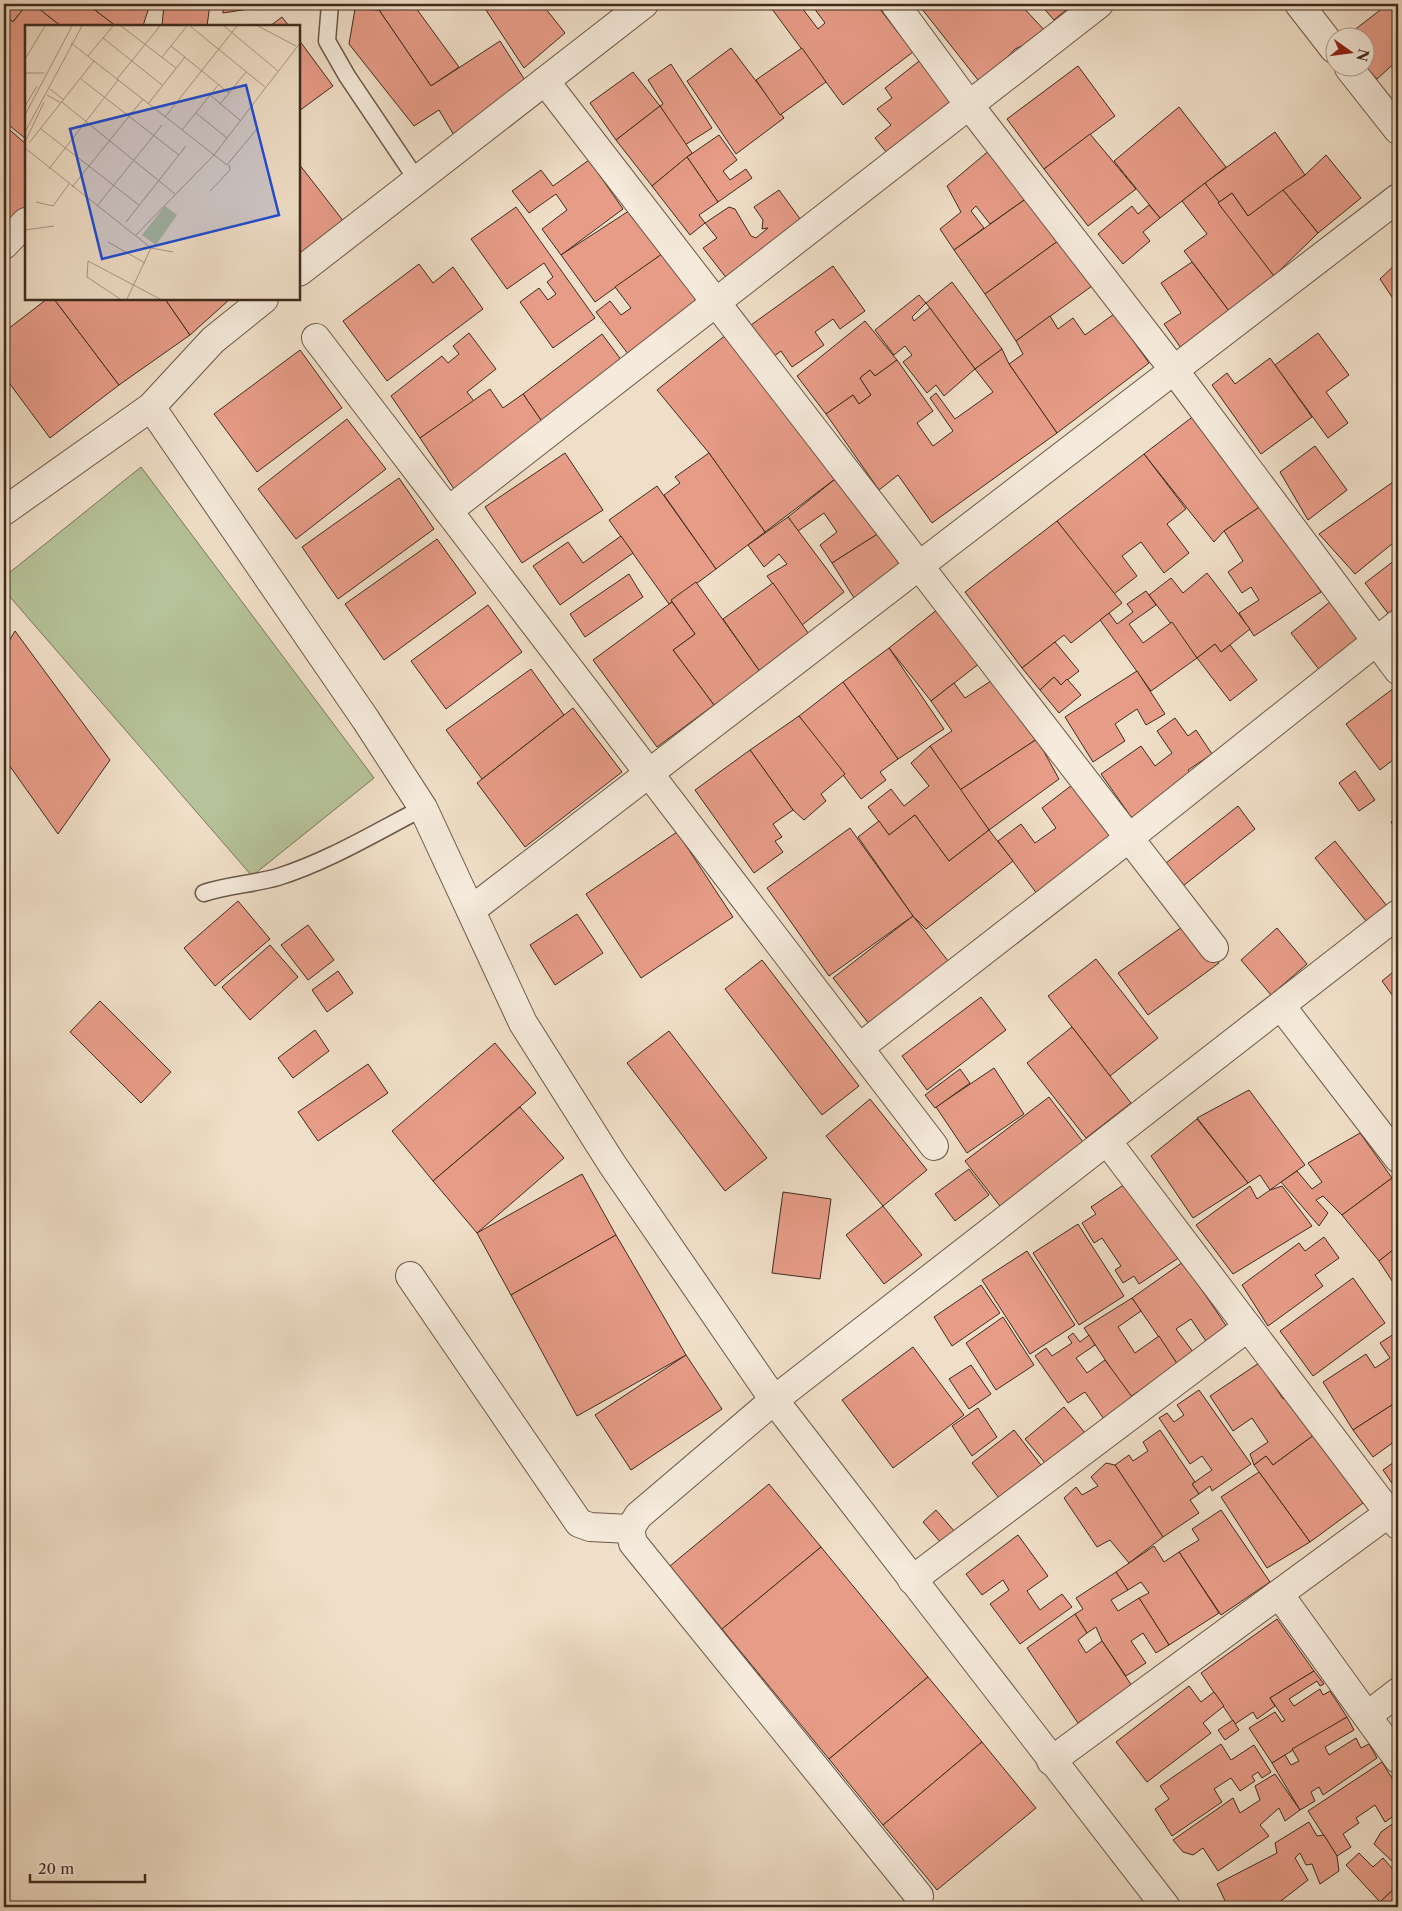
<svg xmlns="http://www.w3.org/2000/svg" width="1402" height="1911" font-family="'Libre Caslon Text',serif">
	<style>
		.green { fill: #b6c299; stroke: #7a765b }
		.building { fill: #e79c88; stroke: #3f2b1d }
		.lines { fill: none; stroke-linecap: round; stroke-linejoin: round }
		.service-casing { stroke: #6b5848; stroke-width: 19 }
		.minor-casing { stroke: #6b5848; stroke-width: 30 }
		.service { stroke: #f5eadb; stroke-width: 16 }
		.minor { stroke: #f5eadb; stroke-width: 28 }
		.inset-road { fill: none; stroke: #a99784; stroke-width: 1 }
		.view { fill: #1d4ed8; fill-opacity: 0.15; stroke: #1d4ed8; stroke-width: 2.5 }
		.inset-edge { fill: none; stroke: #3f2b1d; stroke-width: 2.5 }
	</style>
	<rect width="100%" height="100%" fill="#f0dfc8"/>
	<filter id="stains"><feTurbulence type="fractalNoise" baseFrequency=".004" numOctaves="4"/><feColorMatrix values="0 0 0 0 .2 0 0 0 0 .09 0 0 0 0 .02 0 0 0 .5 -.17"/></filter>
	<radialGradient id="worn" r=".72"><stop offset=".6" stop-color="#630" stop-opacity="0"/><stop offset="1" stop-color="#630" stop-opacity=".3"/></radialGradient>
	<path class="green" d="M141 467 374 778 252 876 4 590V577Z"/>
	<g class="building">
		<path d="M4 4H27L13 22 4 15Z"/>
		<path d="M27 4H33L61 26H26V139L4 121V15L13 22Z"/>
		<path d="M33 4H87L116 26H61Z"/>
		<path d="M87 4H150L143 26H116Z"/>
		<path d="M164 4H210L207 26H162Z"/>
		<path d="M223 4H281L223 13Z"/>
		<path d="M413 4 459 67 431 86 379 10Z"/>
		<path d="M482 4H542L565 33 524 68Z"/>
		<path d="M779 4H799L818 29 825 23 811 4H876L913 52 843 105 772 9Z"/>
		<path d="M918 4H1020L1048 34 1015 49 982 85Z"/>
		<path d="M1040 4H1073L1054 20Z"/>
		<path d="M1388 4H1398V60L1377 79 1364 65V38H1344Z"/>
		<path d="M355 9 379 10 431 86 500 41 528 85 455 137 439 110 414 126 349 44Z"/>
		<path d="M282 17 289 26H270Z"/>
		<path d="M299 40 333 86 299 111Z"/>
		<path d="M731 48 784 118 736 154 687 81Z"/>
		<path d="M802 48 826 82 780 115 756 80Z"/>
		<path d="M923 58 960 104 887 153 875 138 891 125 877 109 892 98 885 88Z"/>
		<path d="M671 64 712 128 685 145 660 106 663 104 648 80Z"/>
		<path d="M1078 66 1115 116 1044 169 1007 119Z"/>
		<path d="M633 72 660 106 616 140 590 103Z"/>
		<path d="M660 106 692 153 652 186 616 140Z"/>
		<path d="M1179 107 1226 167 1160 218 1114 161Z"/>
		<path d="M4 125 26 144V212L4 229Z"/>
		<path d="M1275 132 1305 175 1248 216 1232 193 1218 203 1205 183Z"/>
		<path d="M1090 134 1136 189 1088 226 1044 169Z"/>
		<path d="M719 135 737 160 723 171 730 180 746 169 752 178 718 202 687 157Z"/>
		<path d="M991 149 1027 198 990 224 976 206 971 211 984 228 954 250 940 229 961 212 947 186Z"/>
		<path d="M1326 155 1361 198 1318 233 1283 190 1305 175Z"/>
		<path d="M687 157 718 202 699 215 705 223 690 235 652 186Z"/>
		<path d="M589 160 623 209 561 255 542 229 567 210 556 194 529 213 512 191 541 170 553 186Z"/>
		<path d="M299 164 348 227 299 265Z"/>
		<path d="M1205 183 1274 276 1229 311 1184 251 1207 234 1182 201Z"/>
		<path d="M779 190 806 227 728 280 703 248 717 238 705 223 729 207 735 209 751 236 756 238 768 228 762 229 763 220 754 207Z"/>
		<path d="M1283 190 1318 233 1274 276 1218 203 1232 193 1248 216Z"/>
		<path d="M1027 198 1058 241 985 294 954 250Z"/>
		<path d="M638 205 669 249 595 302 561 255Z"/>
		<path d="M1149 205 1160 218 1143 232 1150 241 1123 264 1098 234 1132 206 1138 214Z"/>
		<path d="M516 207 595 318 553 348 520 302 539 288 548 300 556 294 547 282 553 277 544 263 507 289 471 239Z"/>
		<path d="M1058 241 1092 286 1016 341 985 294Z"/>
		<path d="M669 249 709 299 632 359 596 312 610 301 621 315 631 308 615 287Z"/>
		<path d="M1192 262 1229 311 1183 351 1164 324 1181 313 1161 283Z"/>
		<path d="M1398 262V306L1380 279Z"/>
		<path d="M419 264 433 283 453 267 483 309 387 381 343 321Z"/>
		<path d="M833 266 865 311 840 329 833 319 815 332 824 345 792 367 781 351 773 357 751 325Z"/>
		<path d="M952 282 1002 349 975 369 926 303Z"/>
		<path d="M919 295 926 303 912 317 914 321 930 308 975 369 944 396 936 385 927 393 903 362 912 355 905 346 894 355 875 330Z"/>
		<path d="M47 299H54L119 385 50 438 4 376V332Z"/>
		<path d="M54 299H165L190 335 119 385Z"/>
		<path d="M165 299H230L190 335Z"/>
		<path d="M1114 314 1149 363 1057 433 1009 364 1023 354 1016 341 1050 316 1058 329 1073 318 1085 335Z"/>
		<path d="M865 321 897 360 875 376 870 370 860 378 871 395 859 404 853 395 826 414 797 376Z"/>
		<path d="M469 333 496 369 467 392 474 401 420 438 391 396 442 356 448 363 459 354 453 346Z"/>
		<path d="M1318 333 1349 375 1326 392 1348 423 1328 438 1275 365Z"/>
		<path d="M602 334 625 365 545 426 523 394Z"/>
		<path d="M727 334 839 476 765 532 709 453 657 390Z"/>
		<path d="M1002 349 1009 364 1057 433 932 523 898 475 879 490 826 414 853 395 859 404 871 395 860 378 870 370 875 376 897 360 933 411 917 423 933 446 953 431 930 398 936 393 955 419 993 392 975 369Z"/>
		<path d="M300 350 342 408 257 472 214 414Z"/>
		<path d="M1270 358 1312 417 1261 454 1212 385 1227 373 1235 384Z"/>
		<path d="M490 389 503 408 523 394 545 426 454 489 420 438Z"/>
		<path d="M1195 415 1264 504 1224 531 1214 542 1144 454Z"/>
		<path d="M347 419 386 469 296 539 258 489Z"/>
		<path d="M1315 446 1347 490 1308 520 1280 472Z"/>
		<path d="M565 453 603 510 522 563 485 507Z"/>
		<path d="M709 453 765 532 716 569 664 495 680 483 675 477Z"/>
		<path d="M1144 454 1186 509 1167 524 1189 553 1164 573 1141 542 1122 556 1137 576 1114 594 1057 521Z"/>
		<path d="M839 476 879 533 832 563 820 545 837 532 824 513 798 531 788 517Z"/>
		<path d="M399 478 434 529 338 599 302 547Z"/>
		<path d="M1393 482 1398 488V539L1355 574 1319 534Z"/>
		<path d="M657 486 716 569 669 604 609 520Z"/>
		<path d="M1264 504 1321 592 1254 636 1239 613 1259 600 1251 587 1242 593 1228 572 1243 561 1224 531Z"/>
		<path d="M788 517 844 592 802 625 767 576 787 564 779 554 764 567 748 545Z"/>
		<path d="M1057 521 1122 603 1071 643 1064 635 1022 668 965 592Z"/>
		<path d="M879 533 903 570 856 601 832 563Z"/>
		<path d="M621 536 633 553 560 605 533 566 568 542 583 563Z"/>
		<path d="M437 539 476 593 384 660 345 604Z"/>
		<path d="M1395 560 1398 564V616L1393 620 1365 583Z"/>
		<path d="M1207 573 1250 629 1221 652 1215 644 1197 658 1149 595 1171 578 1183 593Z"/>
		<path d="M629 574 643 597 585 637 570 614Z"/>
		<path d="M696 582 761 673 714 705 673 650 695 634 671 600Z"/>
		<path d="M773 583 811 637 761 673 723 619Z"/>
		<path d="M1146 591 1156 605 1129 624 1143 643 1172 622 1197 658 1151 691 1100 620 1109 613 1117 624 1133 612 1127 604Z"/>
		<path d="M1335 598 1369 641 1324 676 1291 633Z"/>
		<path d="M672 602 695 634 673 650 714 705 657 747 593 660Z"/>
		<path d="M488 605 522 652 446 709 411 661Z"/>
		<path d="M938 609 980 663 931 701 889 648Z"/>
		<path d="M15 631 110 760 58 834 4 758V650Z"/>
		<path d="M1055 642 1079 671 1061 685 1054 677 1040 690 1022 668Z"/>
		<path d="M1215 644 1221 652 1230 645 1257 680 1230 701 1197 658Z"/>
		<path d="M889 648 944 729 898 759 843 682Z"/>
		<path d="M531 669 564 715 482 779 446 730Z"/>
		<path d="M1137 671 1165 714 1146 725 1137 709 1125 717 1115 724 1125 741 1093 762 1065 717Z"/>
		<path d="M997 677 1037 739 960 790 930 746 952 731 931 701 954 683 965 698Z"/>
		<path d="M1054 677 1061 685 1067 679 1081 695 1059 713 1040 690Z"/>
		<path d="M843 682 898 759 880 772 886 780 861 799 799 716Z"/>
		<path d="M1398 685V756L1380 770 1346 724Z"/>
		<path d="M573 708 622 772 525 847 477 783Z"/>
		<path d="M799 716 845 774 821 794 826 801 804 820 793 810 750 750Z"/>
		<path d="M1175 718 1188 736 1196 730 1212 754 1188 770 1197 783 1136 824 1101 774 1141 746 1155 766 1172 753 1157 731Z"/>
		<path d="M1037 739 1059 779 989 830 960 790Z"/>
		<path d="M930 746 989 830 949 861 915 815 889 835 868 807 891 789 904 806 929 786 911 763Z"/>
		<path d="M750 750 793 810 773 824 782 837 775 841 783 852 754 873 695 790Z"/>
		<path d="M1355 771 1375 800 1359 811 1339 783Z"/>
		<path d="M1072 785 1117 846 1043 902 998 841 1021 824 1035 843 1056 828 1042 808Z"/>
		<path d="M1238 806 1255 829 1183 886 1166 863Z"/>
		<path d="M915 815 949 861 989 830 1013 861 926 929 913 916 858 837 879 821 889 835Z"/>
		<path d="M1398 817V832L1391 822Z"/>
		<path d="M850 828 913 916 829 976 767 888Z"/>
		<path d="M677 832 733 917 641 978 586 894Z"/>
		<path d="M1335 841 1391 911 1371 927 1315 858Z"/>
		<path d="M238 901 270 939 215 986 184 948Z"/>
		<path d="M577 914 603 953 555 985 530 945Z"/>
		<path d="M913 916 952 966 873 1029 833 978Z"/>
		<path d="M1189 922 1219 963 1148 1015 1118 973Z"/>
		<path d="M308 925 334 960 308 980 281 945Z"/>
		<path d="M1277 928 1307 964 1271 995 1241 960Z"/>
		<path d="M270 945 298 977 250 1020 222 987Z"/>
		<path d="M1096 959 1158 1038 1110 1076 1048 996Z"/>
		<path d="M762 960 859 1086 822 1115 725 989Z"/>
		<path d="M1398 968V1003L1382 981Z"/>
		<path d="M338 971 353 993 327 1012 312 990Z"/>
		<path d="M981 997 1006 1030 927 1090 902 1056Z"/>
		<path d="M100 1001 171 1072 141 1103 70 1032Z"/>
		<path d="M1072 1027 1131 1103 1086 1138 1027 1063Z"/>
		<path d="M315 1030 329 1051 293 1078 278 1058Z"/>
		<path d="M669 1031 767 1158 725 1191 627 1063Z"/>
		<path d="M495 1043 536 1093 433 1181 392 1131Z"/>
		<path d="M368 1064 388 1093 318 1141 298 1112Z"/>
		<path d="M994 1068 1024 1114 967 1153 936 1107Z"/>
		<path d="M960 1069 970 1083 935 1108 925 1095Z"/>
		<path d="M1249 1090 1305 1165 1270 1190 1260 1175 1248 1183 1197 1118Z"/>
		<path d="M1049 1097 1083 1142 1000 1206 965 1161Z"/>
		<path d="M870 1099 927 1170 883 1206 826 1136Z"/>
		<path d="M520 1107 564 1158 477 1233 433 1181Z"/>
		<path d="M1197 1119 1248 1183 1193 1218 1151 1156Z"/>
		<path d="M1360 1133 1392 1178 1342 1215 1323 1196 1316 1200 1328 1213 1319 1226 1281 1182 1297 1171 1312 1189 1322 1182 1308 1163Z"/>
		<path d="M969 1169 989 1195 955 1221 935 1194Z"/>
		<path d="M582 1174 616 1235 511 1295 477 1233Z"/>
		<path d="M1392 1178 1398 1186V1246L1379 1261 1342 1215Z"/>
		<path d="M1131 1180 1180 1257 1139 1284 1134 1276 1123 1283 1115 1270 1121 1266 1102 1238 1094 1243 1082 1223 1096 1214 1091 1207Z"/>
		<path d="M1250 1186 1257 1199 1270 1190 1282 1186 1312 1226 1233 1274 1196 1225Z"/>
		<path d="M783 1192 831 1199 820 1279 772 1273Z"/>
		<path d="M883 1206 922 1255 884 1284 846 1235Z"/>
		<path d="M1078 1224 1124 1296 1079 1325 1033 1253Z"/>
		<path d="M616 1235 686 1355 577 1416 511 1295Z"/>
		<path d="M1324 1237 1339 1258 1315 1275 1323 1286 1268 1326 1242 1285 1299 1243 1305 1251Z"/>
		<path d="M1398 1246V1290L1379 1261Z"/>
		<path d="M1027 1251 1075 1325 1030 1354 982 1280Z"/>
		<path d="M1183 1262 1233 1336 1212 1350 1191 1319 1176 1329 1199 1360 1178 1365 1132 1298Z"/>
		<path d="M1353 1278 1385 1323 1313 1376 1280 1331Z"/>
		<path d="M981 1285 1000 1313 952 1346 934 1317Z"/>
		<path d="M1132 1298 1141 1311 1118 1327 1135 1353 1159 1336 1178 1365 1130 1397 1084 1328Z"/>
		<path d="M1003 1317 1034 1365 996 1390 966 1343Z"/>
		<path d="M1397 1332 1398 1401 1353 1430 1323 1382 1366 1354 1375 1368 1390 1358 1380 1343Z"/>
		<path d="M1073 1333 1080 1342 1089 1335 1095 1345 1076 1358 1087 1373 1105 1360 1135 1401 1106 1422 1085 1392 1068 1403 1035 1356 1046 1348 1052 1356 1072 1343 1068 1337Z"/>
		<path d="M913 1347 964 1415 893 1468 842 1400Z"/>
		<path d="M686 1355 722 1409 631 1470 595 1415Z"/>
		<path d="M1259 1363 1283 1399 1286 1397 1314 1435 1273 1465 1266 1456 1254 1465 1250 1454 1268 1442 1252 1418 1233 1431 1210 1396Z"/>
		<path d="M971 1365 991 1394 969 1409 949 1379Z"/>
		<path d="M1199 1390 1251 1464 1212 1491 1210 1486 1199 1494 1192 1484 1212 1470 1202 1456 1190 1464 1159 1418 1167 1413 1174 1422 1184 1415 1177 1405Z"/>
		<path d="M1398 1401V1439L1373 1457 1353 1430Z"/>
		<path d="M1064 1407 1085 1433 1046 1464 1025 1439Z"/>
		<path d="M978 1408 997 1437 972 1456 952 1426Z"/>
		<path d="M1014 1430 1044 1469 1002 1502 972 1463Z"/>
		<path d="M1160 1430 1195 1482 1192 1484 1199 1494 1190 1500 1199 1513 1163 1537 1115 1465 1129 1455 1133 1461 1148 1451 1143 1442Z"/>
		<path d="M1314 1435 1363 1503 1310 1542 1254 1465 1266 1456 1273 1465Z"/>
		<path d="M1398 1459V1492L1383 1470Z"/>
		<path d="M1106 1463 1115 1465 1163 1537 1129 1563 1110 1540 1097 1547 1064 1498 1076 1487 1082 1495 1098 1486 1091 1477Z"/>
		<path d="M1259 1472 1310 1542 1267 1568 1221 1497Z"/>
		<path d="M769 1484 821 1547 722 1629 670 1566Z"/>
		<path d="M936 1510 955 1532 942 1544 923 1522Z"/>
		<path d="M1221 1510 1270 1582 1221 1615 1179 1552 1199 1540 1192 1529Z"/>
		<path d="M1018 1535 1048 1576 1027 1591 1040 1610 1062 1594 1072 1607 1020 1644 990 1604 1009 1590 1003 1580 982 1595 966 1574Z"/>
		<path d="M1154 1546 1164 1562 1179 1552 1219 1613 1169 1645 1139 1598 1149 1593 1141 1582 1128 1590 1116 1572Z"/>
		<path d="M821 1547 928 1677 829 1759 722 1629Z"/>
		<path d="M1116 1572 1128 1590 1111 1600 1118 1611 1139 1598 1169 1645 1156 1653 1143 1633 1131 1641 1146 1663 1126 1676 1102 1641 1096 1627 1087 1633 1075 1614 1083 1609 1076 1598Z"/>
		<path d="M1075 1614 1087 1633 1078 1640 1086 1653 1102 1641 1132 1686 1078 1723 1027 1648Z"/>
		<path d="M1277 1619 1314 1671 1270 1698 1275 1706 1257 1719 1253 1712 1235 1724 1201 1673Z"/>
		<path d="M1314 1671 1324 1684 1320 1686 1317 1681 1289 1699 1294 1706 1320 1689 1323 1695 1330 1691 1347 1717 1272 1763 1249 1728 1275 1712 1282 1722 1285 1720 1270 1698Z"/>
		<path d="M928 1677 982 1742 883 1825 829 1759Z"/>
		<path d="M1189 1686 1201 1702 1214 1692 1224 1706 1203 1723 1211 1733 1147 1782 1116 1742Z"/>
		<path d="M1347 1717 1354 1730 1325 1747 1329 1755 1356 1738 1361 1748 1369 1744 1377 1758 1323 1795 1319 1787 1311 1792 1315 1801 1300 1810 1272 1763 1285 1755 1291 1765 1299 1761 1292 1749Z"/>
		<path d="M1233 1720 1239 1730 1225 1740 1218 1730Z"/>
		<path d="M982 1742 1036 1808 937 1890 883 1825Z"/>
		<path d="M1221 1744 1231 1760 1254 1745 1271 1772 1262 1778 1258 1772 1252 1776 1255 1781 1240 1791 1231 1778 1214 1789 1222 1802 1172 1836 1155 1809 1169 1799 1160 1786Z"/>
		<path d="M1382 1762 1398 1788V1813L1385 1822 1375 1805 1356 1818 1359 1823 1343 1834 1351 1847 1337 1856 1308 1811Z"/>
		<path d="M1275 1774 1300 1810 1285 1821 1279 1808 1260 1825 1269 1836 1218 1871 1203 1848 1193 1855 1183 1852 1173 1840 1233 1798 1240 1813 1260 1800 1255 1786Z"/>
		<path d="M1398 1820V1867L1374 1844 1381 1832Z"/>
		<path d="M1309 1822 1317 1836 1324 1835 1337 1856 1339 1871 1320 1884 1312 1864 1306 1865 1300 1853 1295 1858 1308 1880 1273 1907H1228L1217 1884 1277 1853 1275 1843Z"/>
		<path d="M1359 1853 1373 1867 1383 1858 1398 1875V1885L1380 1902 1346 1865Z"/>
		<path d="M1398 1885V1907H1384L1380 1902Z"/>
	</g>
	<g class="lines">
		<defs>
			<g id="service">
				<path d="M330 4 327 41 347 76 417 180"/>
				<path d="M204 893C228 885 254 884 278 877 329 861 376 832 423 808"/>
			</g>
			<g id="minor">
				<path d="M895 4 969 105 1174 370 1398 670"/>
				<path d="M1299 4 1334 49"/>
				<path d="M1349 68 1398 130"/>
				<path d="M545 81 1214 948"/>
				<path d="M4 245 26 222"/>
				<path d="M299 272 644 4"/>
				<path d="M316 338 934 1146"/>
				<path d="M151 407 366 720 423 808 523 1023 612 1164 774 1400 1166 1907"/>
				<path d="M4 511 151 407 213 340 264 299"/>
				<path d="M448 511 1099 4"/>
				<path d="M471 910 1398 198"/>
				<path d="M1281 1006 1398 1158"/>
				<path d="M859 1048 1129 838 1398 624"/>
				<path d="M1107 1141 1398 1525"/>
				<path d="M410 1276 579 1523 590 1527 630 1529"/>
				<path d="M912 1580 1248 1327"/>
				<path d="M1279 1594 1398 1759"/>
				<path d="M1367 1716 1398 1692"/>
				<path d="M1051 1761 1389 1513"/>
				<path d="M919 1896 633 1543 630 1529 638 1516 774 1400 1398 914"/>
			</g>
		</defs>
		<use href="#service" class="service-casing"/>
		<use href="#minor" class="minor-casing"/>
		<use href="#service" class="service"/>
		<use href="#minor" class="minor"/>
	</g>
	<g transform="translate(25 25)">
		<rect width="275" height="275" fill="#f0dfc8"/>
		<path d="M140 181 152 190 131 220 117 210Z" fill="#b6c299"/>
		<path class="inset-road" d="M96 1 151 43M165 1 240 62M199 1 253 46M233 1 271 21M78 13 137 60M46 18 202 140 231 105M146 21 204 68M63 31 88 1M137 32 162 1M0 34 20 1M0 48H19M56 54 154 130M92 54 135 1M25 64 39 75M22 70 36 78M185 70 216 96M37 77 150 169M123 79 160 32M195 79 221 47M0 81 12 61M171 88 202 113M0 90 47 1M140 92 212 1M16 104 114 180M157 105 194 59M0 107 57 1M0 117 19 77M4 118 69 36M0 123 126 223 148 227M24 144 93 55M47 162 118 74M185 166 205 145 204 140M11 177 28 181 44 159M72 181 137 100M101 197 161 121M0 205 29 201M111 210 189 130 275 18M83 217 120 238M95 274 62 252 63 236 135 274M102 274 126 223"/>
		<path class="view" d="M221 60 254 190 77 234 45 104Z"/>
		<rect width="275" height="275" class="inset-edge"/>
	</g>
	<rect width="1402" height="1911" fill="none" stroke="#f0dfc8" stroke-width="20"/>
	<rect x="5" y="5" width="1392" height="1901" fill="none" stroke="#3f2b1d" stroke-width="2.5"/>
	<rect x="10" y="10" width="1382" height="1891" fill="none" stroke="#3f2b1d"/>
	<g transform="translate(1350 52) rotate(104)"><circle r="24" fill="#f5eadb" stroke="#ac9e8f"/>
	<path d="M0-4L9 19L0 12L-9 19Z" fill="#8f2418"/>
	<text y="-8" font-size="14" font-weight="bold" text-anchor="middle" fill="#3f2b1d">N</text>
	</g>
	<path d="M30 1874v8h115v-8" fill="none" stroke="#3f2b1d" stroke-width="2.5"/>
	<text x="38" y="1874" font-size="15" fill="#3f2b1d" stroke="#f5eadb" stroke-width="4" paint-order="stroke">20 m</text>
	<rect width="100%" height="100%" filter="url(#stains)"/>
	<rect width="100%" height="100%" fill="url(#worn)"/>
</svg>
